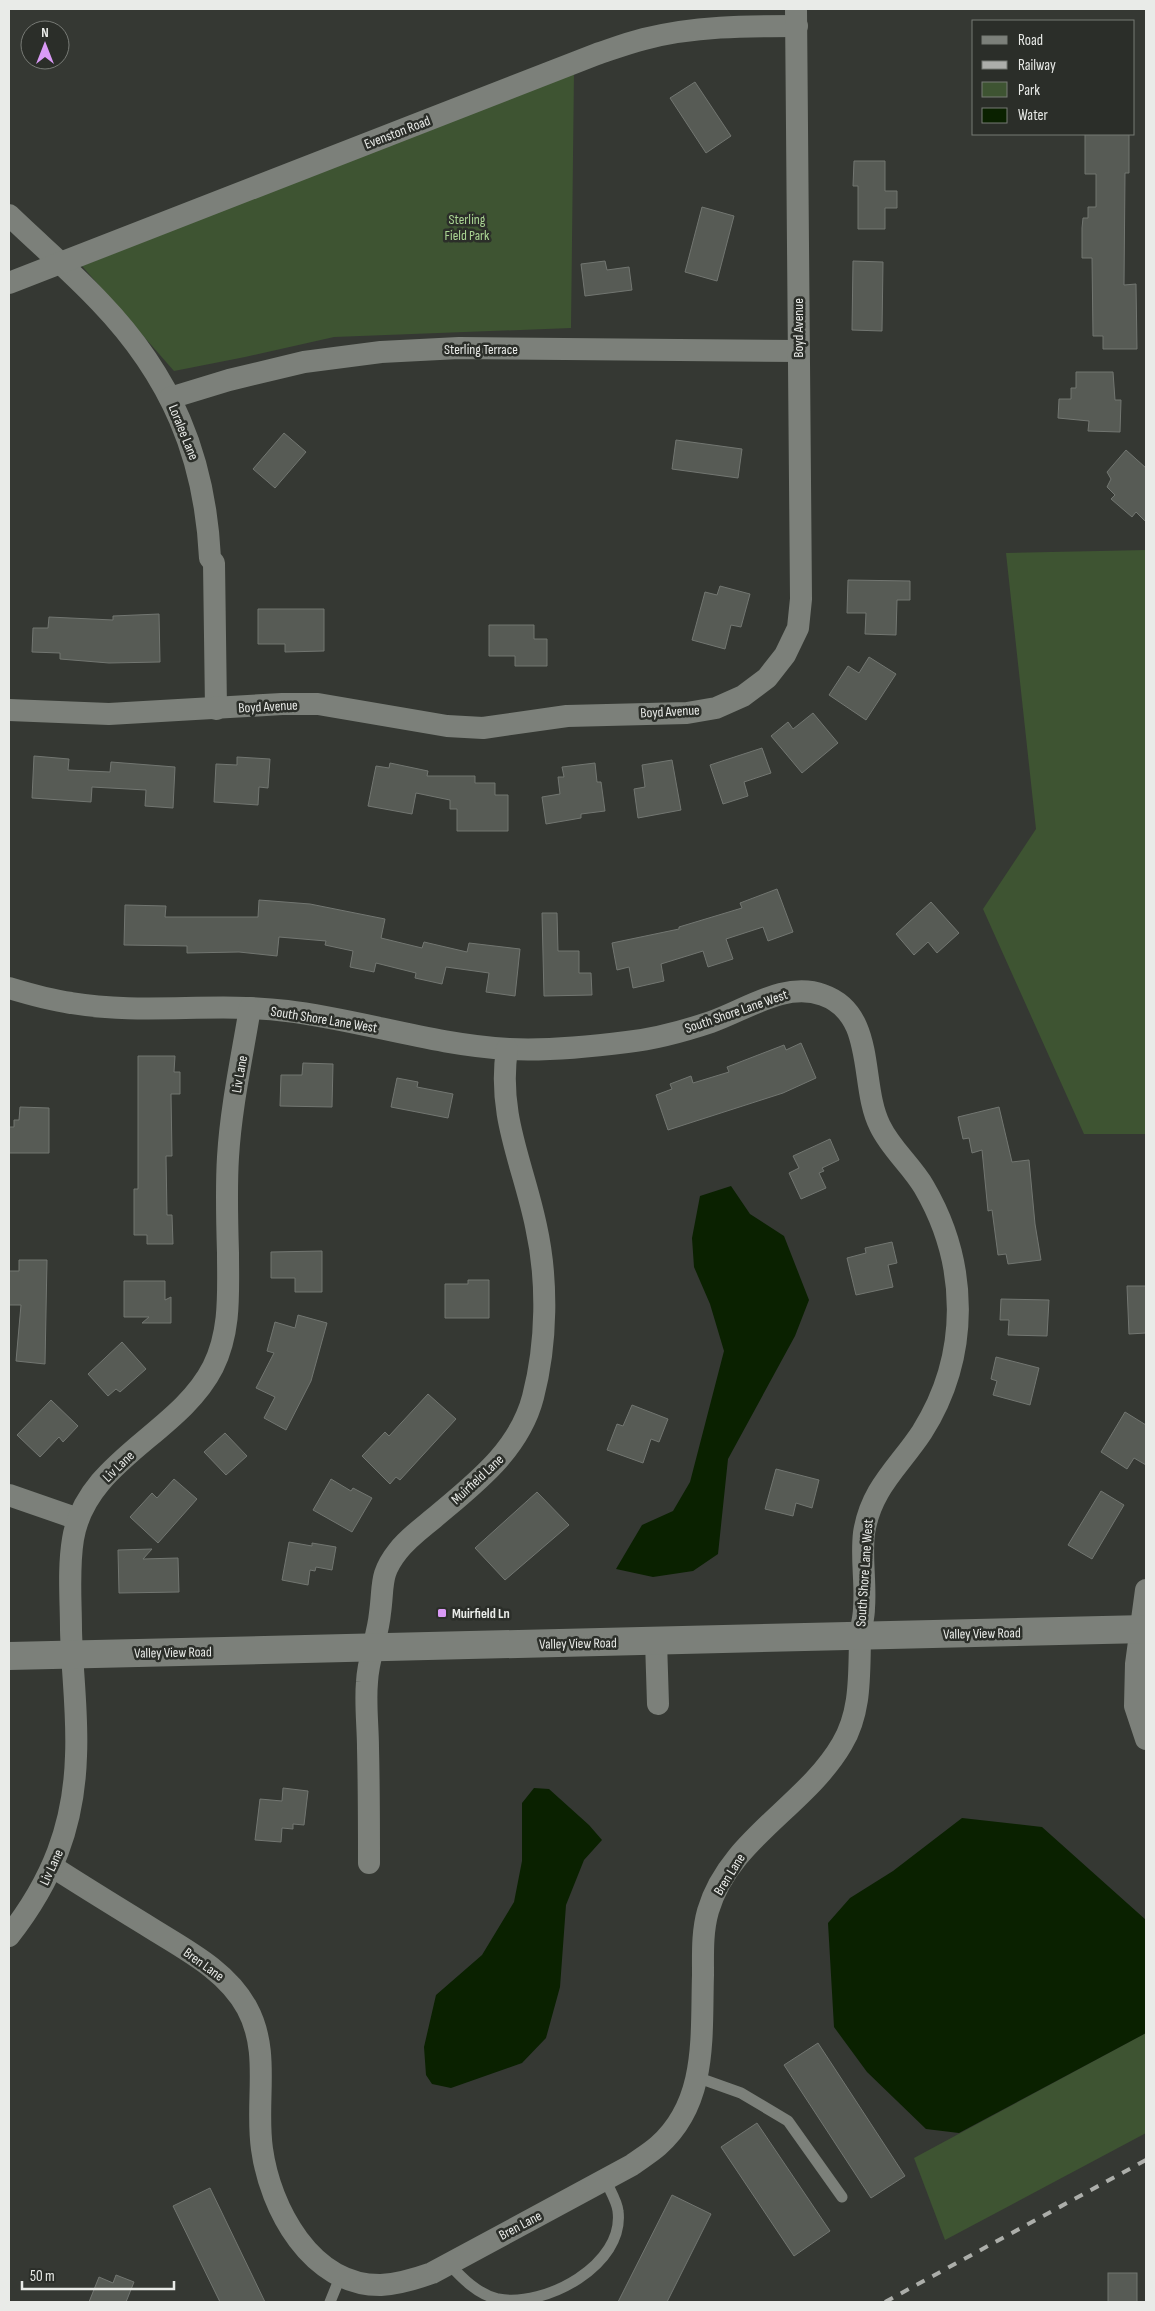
<svg xmlns="http://www.w3.org/2000/svg" width="1155" height="2311" font-family="'Sofia Sans Condensed',sans-serif">
	<style>
		.green { fill: #3e5432 }
		.water { fill: #0a2100 }
		.building { fill: #575b55; stroke: #727671 }
		.lines { fill: none; stroke-linecap: round; stroke-linejoin: round }
		.service { stroke: #7c807a; stroke-width: 11 }
		.minor { stroke: #7c807a; stroke-width: 22 }
		.tertiary { stroke: #7c807a; stroke-width: 28 }
		.rail { stroke: #acaeaa; stroke-width: 4; stroke-dasharray: 9 9; stroke-linecap: butt }
		.poi-dot { fill: #da9af6; stroke: #2b2e29; stroke-width: 2 }
		.labels { text-anchor: middle; stroke-width: 5; stroke-linejoin: round; paint-order: stroke }
		.street-label { font-size: 14px; fill: #e9ebe8; stroke: #2b2e29 }
		.park-label { font-size: 14px; fill: #abd594; stroke: #2b2e29 }
		.poi-label { font-size: 14px; font-weight: bold; fill: #e9ebe8; stroke: #2b2e29; text-anchor: start }
	</style>
	<rect width="100%" height="100%" fill="#353833"/>
	<g class="green">
		<path d="M574 71 571 328 334 337 245 357 174 371 82 266Z"/>
		<path d="M1146 550V1134H1084L983 909 1036 829 1006 553Z"/>
		<path d="M1146 2033V2133L945 2240 914 2158Z"/>
	</g>
	<g class="water">
		<path d="M731 1186 750 1214 784 1236 809 1300 795 1336 728 1459 718 1554 693 1571 653 1577 616 1569 642 1525 673 1511 690 1482 724 1351 710 1304 694 1267 692 1238 700 1196Z"/>
		<path d="M534 1788 549 1789 589 1825 602 1840 584 1860 566 1905 560 1987 546 2038 522 2063 451 2088 432 2084 426 2075 424 2047 436 1995 482 1955 514 1902 522 1861V1803Z"/>
		<path d="M962 1818 1042 1827 1146 1920V2033L959 2133 926 2129 867 2072 834 2027 828 1923 850 1898 893 1871Z"/>
	</g>
	<g class="building">
		<path d="M695 82 731 136 706 153 670 98Z"/>
		<path d="M1085 134H1129V173H1125L1124 285 1136 284 1137 349H1103V336H1093L1092 258H1082V228L1083 218H1088V207H1096V174H1085Z"/>
		<path d="M854 161H885V191H897V208H885V229H858V186H853Z"/>
		<path d="M702 207 734 216 717 281 685 272Z"/>
		<path d="M605 261 607 270 629 267 632 290 585 296 581 264Z"/>
		<path d="M853 261 883 262 882 331 852 330Z"/>
		<path d="M1076 372H1113L1115 400H1121L1120 432 1088 431 1089 421 1058 418 1059 399H1071V388H1076Z"/>
		<path d="M284 433 306 452 275 488 253 469Z"/>
		<path d="M676 440 742 449 738 478 672 469Z"/>
		<path d="M1126 450 1146 468V522L1136 512 1132 517 1111 499 1115 495 1107 487 1111 479 1107 472Z"/>
		<path d="M848 580 910 581V600H897L896 635 865 634 866 613H847Z"/>
		<path d="M720 586 750 594 741 627 731 625 725 649 692 640 705 592 717 595Z"/>
		<path d="M258 609H324V651L285 652V644H258Z"/>
		<path d="M159 614 160 662 109 663 60 659V653L32 652 33 628H48L49 617 113 620V616Z"/>
		<path d="M489 625H534V639H547V666H515V656H489Z"/>
		<path d="M869 657 896 674 866 720 829 695 848 666 859 673Z"/>
		<path d="M813 713 838 743 802 773 771 736 788 722 793 729Z"/>
		<path d="M762 748 771 773 744 782 748 796 723 804 710 765Z"/>
		<path d="M34 756 69 759 68 770 110 772 111 762 175 767 173 808 145 806 146 790 92 787 91 802 32 798Z"/>
		<path d="M237 757 270 759 268 788 259 787 258 805 214 802 216 764 237 765Z"/>
		<path d="M672 760 681 810 638 818 634 789 645 787 642 765Z"/>
		<path d="M390 763 428 771 427 776H475V783H495V795H508V831H457V809H450V800L416 793 412 814 368 806 376 766 389 768Z"/>
		<path d="M595 763 597 782H601L605 811 581 814V818L546 824 542 797 560 794 558 777H564L562 767Z"/>
		<path d="M777 889 793 932 768 941 763 927 726 939 733 959 708 967 703 951 661 964 664 981 633 988 629 967 617 970 612 943 679 929V927L742 908 740 903Z"/>
		<path d="M259 900 310 904 385 919 381 938 422 948 424 942 467 952 469 943 520 949 515 996 486 992 489 973 446 967 442 984 415 978 416 973 376 963 374 972 350 967 353 951 325 945 326 941 279 937 277 956 239 952 187 953V946L124 945 125 905 166 906 165 917H258Z"/>
		<path d="M931 902 959 933 937 953 928 942 914 955 896 934Z"/>
		<path d="M542 913H557L558 951H579V973H591L592 995 544 996Z"/>
		<path d="M801 1043 816 1078 783 1093 668 1130 656 1095 672 1089 670 1084 691 1076 693 1083 729 1072 727 1067 784 1045 786 1050Z"/>
		<path d="M138 1056H175L174 1072H180V1094H171L172 1156H166L167 1215H172L173 1244H147V1235H134V1189H138Z"/>
		<path d="M303 1063 333 1064 332 1107 280 1106 281 1075H302Z"/>
		<path d="M397 1078 418 1082 417 1087 453 1094 448 1118 391 1107Z"/>
		<path d="M20 1107 49 1108V1153H9V1127H14V1120H19Z"/>
		<path d="M999 1107 1012 1162 1029 1160 1035 1224 1041 1260 1008 1264 1006 1254 998 1255 992 1210 988 1211 982 1150 972 1153 969 1138 963 1139 958 1117Z"/>
		<path d="M830 1139 839 1160 822 1168 824 1171 819 1173 826 1188 801 1199 789 1173 799 1168 793 1156Z"/>
		<path d="M892 1242 897 1263 888 1265 893 1287 856 1295 847 1258 866 1253 865 1248Z"/>
		<path d="M322 1251V1292H295V1278H271V1252Z"/>
		<path d="M19 1260H47L45 1364 16 1361 21 1305H9V1271H19Z"/>
		<path d="M468 1280H489V1318H445V1284H468Z"/>
		<path d="M124 1281H165V1300L171 1297V1323H142L149 1317H124Z"/>
		<path d="M1127 1286H1146V1333L1129 1334Z"/>
		<path d="M1001 1299 1049 1300 1047 1336 1008 1335 1009 1320H1000Z"/>
		<path d="M298 1315 327 1323 311 1381 286 1430 264 1418 275 1397 256 1388 274 1353 267 1351 275 1322 295 1328Z"/>
		<path d="M122 1342 146 1369 120 1392 116 1389 108 1396 88 1374Z"/>
		<path d="M996 1357 1039 1368 1030 1405 993 1395 997 1381 991 1379Z"/>
		<path d="M428 1394 456 1419 400 1480 396 1477 390 1484 362 1456 385 1432 389 1436Z"/>
		<path d="M51 1400 78 1426 63 1442 59 1437 40 1457 17 1435Z"/>
		<path d="M632 1405 668 1419 659 1442 651 1439 643 1463 607 1450 617 1424 623 1426Z"/>
		<path d="M1125 1412 1146 1425V1465L1134 1458 1127 1469 1101 1452Z"/>
		<path d="M225 1433 247 1456 226 1475 204 1452Z"/>
		<path d="M776 1469 819 1480 812 1508 796 1503 793 1516 765 1509Z"/>
		<path d="M174 1479 197 1499 158 1543 130 1517 152 1493 157 1498Z"/>
		<path d="M331 1479 351 1491 353 1488 372 1498 352 1532 313 1510Z"/>
		<path d="M1101 1491 1124 1505 1092 1559 1068 1545Z"/>
		<path d="M537 1492 569 1525 505 1580 475 1548Z"/>
		<path d="M289 1542 312 1546V1543L336 1547 332 1570 316 1567 315 1571 310 1570 308 1585 282 1580Z"/>
		<path d="M152 1549 143 1559 178 1558 179 1592 119 1593 118 1550Z"/>
		<path d="M283 1788 308 1791 304 1825 293 1824V1829L282 1828 281 1842 255 1840 260 1799 282 1801Z"/>
		<path d="M818 2043 905 2176 871 2198 784 2065Z"/>
		<path d="M757 2123 830 2231 794 2256 721 2147Z"/>
		<path d="M210 2188 265 2302H220L173 2206Z"/>
		<path d="M672 2195 711 2214 667 2302H618Z"/>
		<rect x="1108" y="2273" width="29" height="29"/>
		<path d="M116 2275 134 2282 126 2302H89L99 2277 113 2283Z"/>
	</g>
	<g class="lines">
		<g class="service">
			<path d="M699 2078 741 2093 788 2121 842 2197"/>
			<path d="M449 2264C462 2278 477 2294 498 2299 545 2308 625 2265 618 2211 617 2201 609 2189 605 2179"/>
			<path d="M330 2302 341 2275"/>
		</g>
		<g class="minor">
			<path d="M9 215C39 244 72 272 100 302 171 376 205 456 210 558L214 563 216 709"/>
			<path d="M9 283 597 54C612 49 628 43 644 39 694 26 746 26 797 26"/>
			<path d="M170 398 229 380 304 362 381 352 459 348 798 351"/>
			<path d="M9 710 109 714 282 704H318L447 726 483 728 567 716 687 713 716 708 743 696 767 678 785 655 798 628 801 599 796 9"/>
			<path d="M9 988C29 994 50 1000 71 1003 142 1015 215 1002 287 1011 361 1020 434 1045 509 1049 549 1051 588 1047 627 1042 655 1039 684 1031 711 1022 746 1010 785 981 823 995 877 1014 859 1085 880 1126 891 1149 911 1165 924 1187 969 1264 970 1356 922 1432 899 1467 871 1488 864 1533 861 1558 866 1583 864 1608 864 1619 860 1629 860 1640 859 1676 861 1712 842 1744 806 1806 729 1839 708 1911 702 1932 703 1954 703 1975 701 2036 708 2102 658 2146 650 2153 640 2159 632 2165L432 2273C415 2279 399 2284 381 2285 311 2286 270 2208 262 2149 255 2101 271 2052 247 2008 226 1969 182 1948 146 1925 115 1906 84 1887 53 1867"/>
			<path d="M9 1495 78 1519"/>
			<path d="M1146 1590 1136 1664 1135 1706 1146 1739"/>
			<path d="M656 1641 658 1704"/>
			<path d="M369 1863C369 1825 369 1787 368 1748 368 1727 365 1704 367 1682 368 1658 378 1636 380 1613 384 1585 379 1575 398 1551 408 1538 422 1528 434 1518 474 1484 519 1451 533 1397 547 1343 548 1280 536 1226 523 1163 497 1116 507 1049"/>
			<path d="M9 1936C52 1881 74 1826 76 1756 78 1714 72 1672 71 1630 71 1601 68 1569 73 1539 86 1460 179 1434 213 1367 231 1331 228 1292 228 1253 227 1221 226 1189 228 1157 231 1107 242 1057 250 1008"/>
		</g>
		<path class="tertiary" d="M9 1656 1146 1629"/>
		<path class="rail" d="M885 2302 1146 2160"/>
	</g>
	<rect class="poi-dot" x="437" y="1608" width="10" height="10" rx="2.5"/>
	<g class="labels">
		<g class="street-label">
			<text transform="translate(397 132) rotate(-21)" y="5">Evenston Road</text>
			<text transform="translate(798 328) rotate(-90)" y="5">Boyd Avenue</text>
			<text x="481" y="354">Sterling Terrace</text>
			<text transform="translate(184 432) rotate(68)" y="5">Loralee Lane</text>
			<text transform="translate(268 706) rotate(-3)" y="5">Boyd Avenue</text>
			<text transform="translate(670 711) rotate(-3)" y="5">Boyd Avenue</text>
			<text transform="translate(736 1011) rotate(-19)" y="5">South Shore Lane West</text>
			<text transform="translate(324 1019) rotate(9)" y="5">South Shore Lane West</text>
			<text transform="translate(239 1074) rotate(-80)" y="5">Liv Lane</text>
			<text transform="translate(118 1466) rotate(-44)" y="5">Liv Lane</text>
			<text transform="translate(477 1479) rotate(-43)" y="5">Muirfield Lane</text>
			<text transform="translate(864 1573) rotate(-86)" y="5">South Shore Lane West</text>
			<text transform="translate(982 1633) rotate(-1)" y="5">Valley View Road</text>
			<text transform="translate(578 1643) rotate(-1)" y="5">Valley View Road</text>
			<text transform="translate(173 1652) rotate(-1)" y="5">Valley View Road</text>
			<text transform="translate(51 1867) rotate(-65)" y="5">Liv Lane</text>
			<text transform="translate(729 1874) rotate(-58)" y="5">Bren Lane</text>
			<text transform="translate(204 1964) rotate(36)" y="5">Bren Lane</text>
			<text transform="translate(520 2225) rotate(-28)" y="5">Bren Lane</text>
		</g>
		<g class="park-label">
			<text x="467" y="224">Sterling<tspan x="467" dy="16">Field Park</tspan></text>
		</g>
		<g class="poi-label">
			<text x="452" y="1618">Muirfield Ln</text>
		</g>
	</g>
	<rect width="1155" height="2311" fill="none" stroke="#e9ebe8" stroke-width="20"/>
	<rect x="972" y="20" width="162" height="115" fill="#2b2e29" stroke="#777a75"/>
	<rect x="982" y="36" width="25" height="8" fill="#7c807a" stroke="#777a75"/>
	<text x="1018" y="45" font-size="15" fill="#e9ebe8">Road</text>
	<rect x="982" y="61" width="25" height="8" fill="#acaeaa" stroke="#777a75"/>
	<text x="1018" y="70" font-size="15" fill="#e9ebe8">Railway</text>
	<rect x="982" y="82" width="25" height="15" fill="#3e5432" stroke="#777a75"/>
	<text x="1018" y="95" font-size="15" fill="#e9ebe8">Park</text>
	<rect x="982" y="108" width="25" height="15" fill="#0a2100" stroke="#777a75"/>
	<text x="1018" y="120" font-size="15" fill="#e9ebe8">Water</text>
	<g transform="translate(45 45)"><circle r="24" fill="#2b2e29" stroke="#777a75"/>
	<path d="M0-4L9 19L0 12L-9 19Z" fill="#da9af6"/>
	<text y="-8" font-size="14" font-weight="bold" text-anchor="middle" fill="#e9ebe8">N</text>
	</g>
	<path d="M22 2281v8h152v-8" fill="none" stroke="#e9ebe8" stroke-width="2.5"/>
	<text x="30" y="2281" font-size="15" fill="#e9ebe8" stroke="#2b2e29" stroke-width="4" paint-order="stroke">50 m</text>
</svg>
